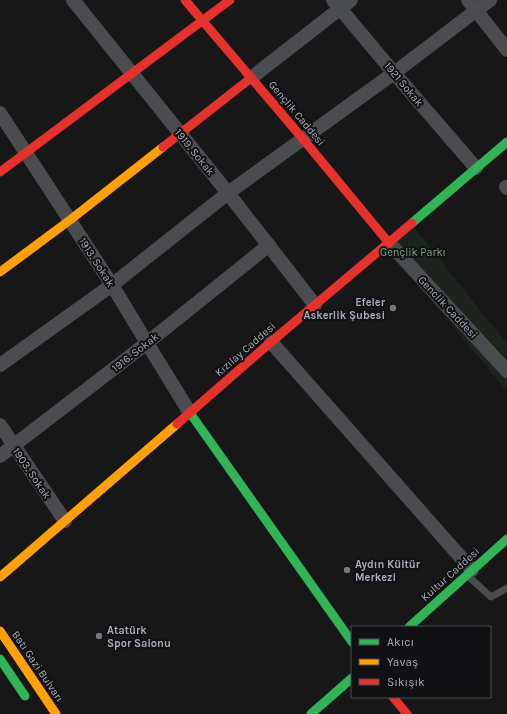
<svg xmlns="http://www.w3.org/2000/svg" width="507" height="714" font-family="Karla,sans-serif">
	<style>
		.green { fill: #1d241e }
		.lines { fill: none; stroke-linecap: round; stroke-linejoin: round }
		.lane { stroke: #4b4c50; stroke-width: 7 }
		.street { stroke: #4b4c50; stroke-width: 14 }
		.fast { stroke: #30b455; stroke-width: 9 }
		.slow { stroke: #ff9f0a; stroke-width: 9 }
		.jam { stroke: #e5322d; stroke-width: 9 }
		.poi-dot { fill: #757880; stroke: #111113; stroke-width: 1.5 }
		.labels { text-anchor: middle; stroke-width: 4; stroke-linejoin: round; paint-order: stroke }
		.street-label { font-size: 11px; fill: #a8adb8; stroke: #111113 }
		.park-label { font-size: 11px; fill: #7fa381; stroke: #111113 }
		.poi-label { font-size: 11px; font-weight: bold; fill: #a8adb8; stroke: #111113; text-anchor: start }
	</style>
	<rect width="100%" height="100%" fill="#171717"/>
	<path class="green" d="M413 226 507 344V391L387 248Z"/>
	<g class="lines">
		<path class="lane" d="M468 576 491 597 507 588"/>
		<g class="street">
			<path d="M73 0 228 193 315 305"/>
			<path d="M333 0 394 73 476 168"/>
			<path d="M468 0 507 50"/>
			<path d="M251 78 351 0"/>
			<path d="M0 113 112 285 147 343 190 413"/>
			<path d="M506 187 507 188"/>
			<path d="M389 243 507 371"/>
			<path d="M271 342 472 570"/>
			<path d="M0 365 112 285 228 193 394 73 490 0"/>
			<path d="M0 425 65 521"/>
			<path d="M0 456 147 343 269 245"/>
		</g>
		<g class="fast">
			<path d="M412 223 507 142"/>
			<path d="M190 413 352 642"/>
			<path d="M409 627 507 539"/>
			<path d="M0 659 25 696"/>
			<path d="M311 714 352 678"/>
		</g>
		<g class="slow">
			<path d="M0 272 70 220 163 147"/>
			<path d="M0 577 177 424"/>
			<path d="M0 631 56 714"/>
		</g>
		<g class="jam">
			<path d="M185 0 303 139 389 243"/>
			<path d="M163 147 251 78"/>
			<path d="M0 172 230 0"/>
			<path d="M177 424 271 342 412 223"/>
			<path d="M393 697 407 714"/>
		</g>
	</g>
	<g class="poi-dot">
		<circle cx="393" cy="308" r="4"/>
		<circle cx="347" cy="570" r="4"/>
		<circle cx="99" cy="636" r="4"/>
	</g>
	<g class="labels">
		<g class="street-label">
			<text transform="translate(404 84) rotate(50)" y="4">1921 Sokak</text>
			<text transform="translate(297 113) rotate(50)" y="4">Gençlik Caddesi</text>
			<text transform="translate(195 152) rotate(51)" y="4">1919. Sokak</text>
			<text transform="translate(97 262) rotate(57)" y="4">1913. Sokak</text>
			<text transform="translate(448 307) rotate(47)" y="4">Genclik Caddesi</text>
			<text transform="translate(245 349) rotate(-41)" y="4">Kızılay Caddesi</text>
			<text transform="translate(135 352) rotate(-38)" y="4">1916. Sokak</text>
			<text transform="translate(32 473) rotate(56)" y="4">1903. Sokak</text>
			<text transform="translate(450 574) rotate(-42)" y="4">Kultur Caddesi</text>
			<text transform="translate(38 666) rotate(56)" y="4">Batı Gazi Bulvarı</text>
		</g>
		<g class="park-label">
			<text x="413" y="256">Gençlik Parkı</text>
		</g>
		<g class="poi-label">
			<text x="385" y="306" text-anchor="end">Efeler<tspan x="385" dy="13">Askerlik Şubesi</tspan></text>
			<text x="355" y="568">Aydın Kültür<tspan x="355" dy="13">Merkezi</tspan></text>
			<text x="107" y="634">Atatürk<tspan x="107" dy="13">Spor Salonu</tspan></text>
		</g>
	</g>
	<rect x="351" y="626" width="140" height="72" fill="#111113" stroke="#4d4f55"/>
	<rect x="359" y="639" width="20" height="6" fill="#30b455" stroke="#4d4f55"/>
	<text x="387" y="646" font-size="12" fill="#a8adb8">Akıcı</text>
	<rect x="359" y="659" width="20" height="6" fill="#ff9f0a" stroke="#4d4f55"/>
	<text x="387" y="666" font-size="12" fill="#a8adb8">Yavaş</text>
	<rect x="359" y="679" width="20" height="6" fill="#e5322d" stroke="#4d4f55"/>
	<text x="387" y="686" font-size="12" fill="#a8adb8">Sıkışık</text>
</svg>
